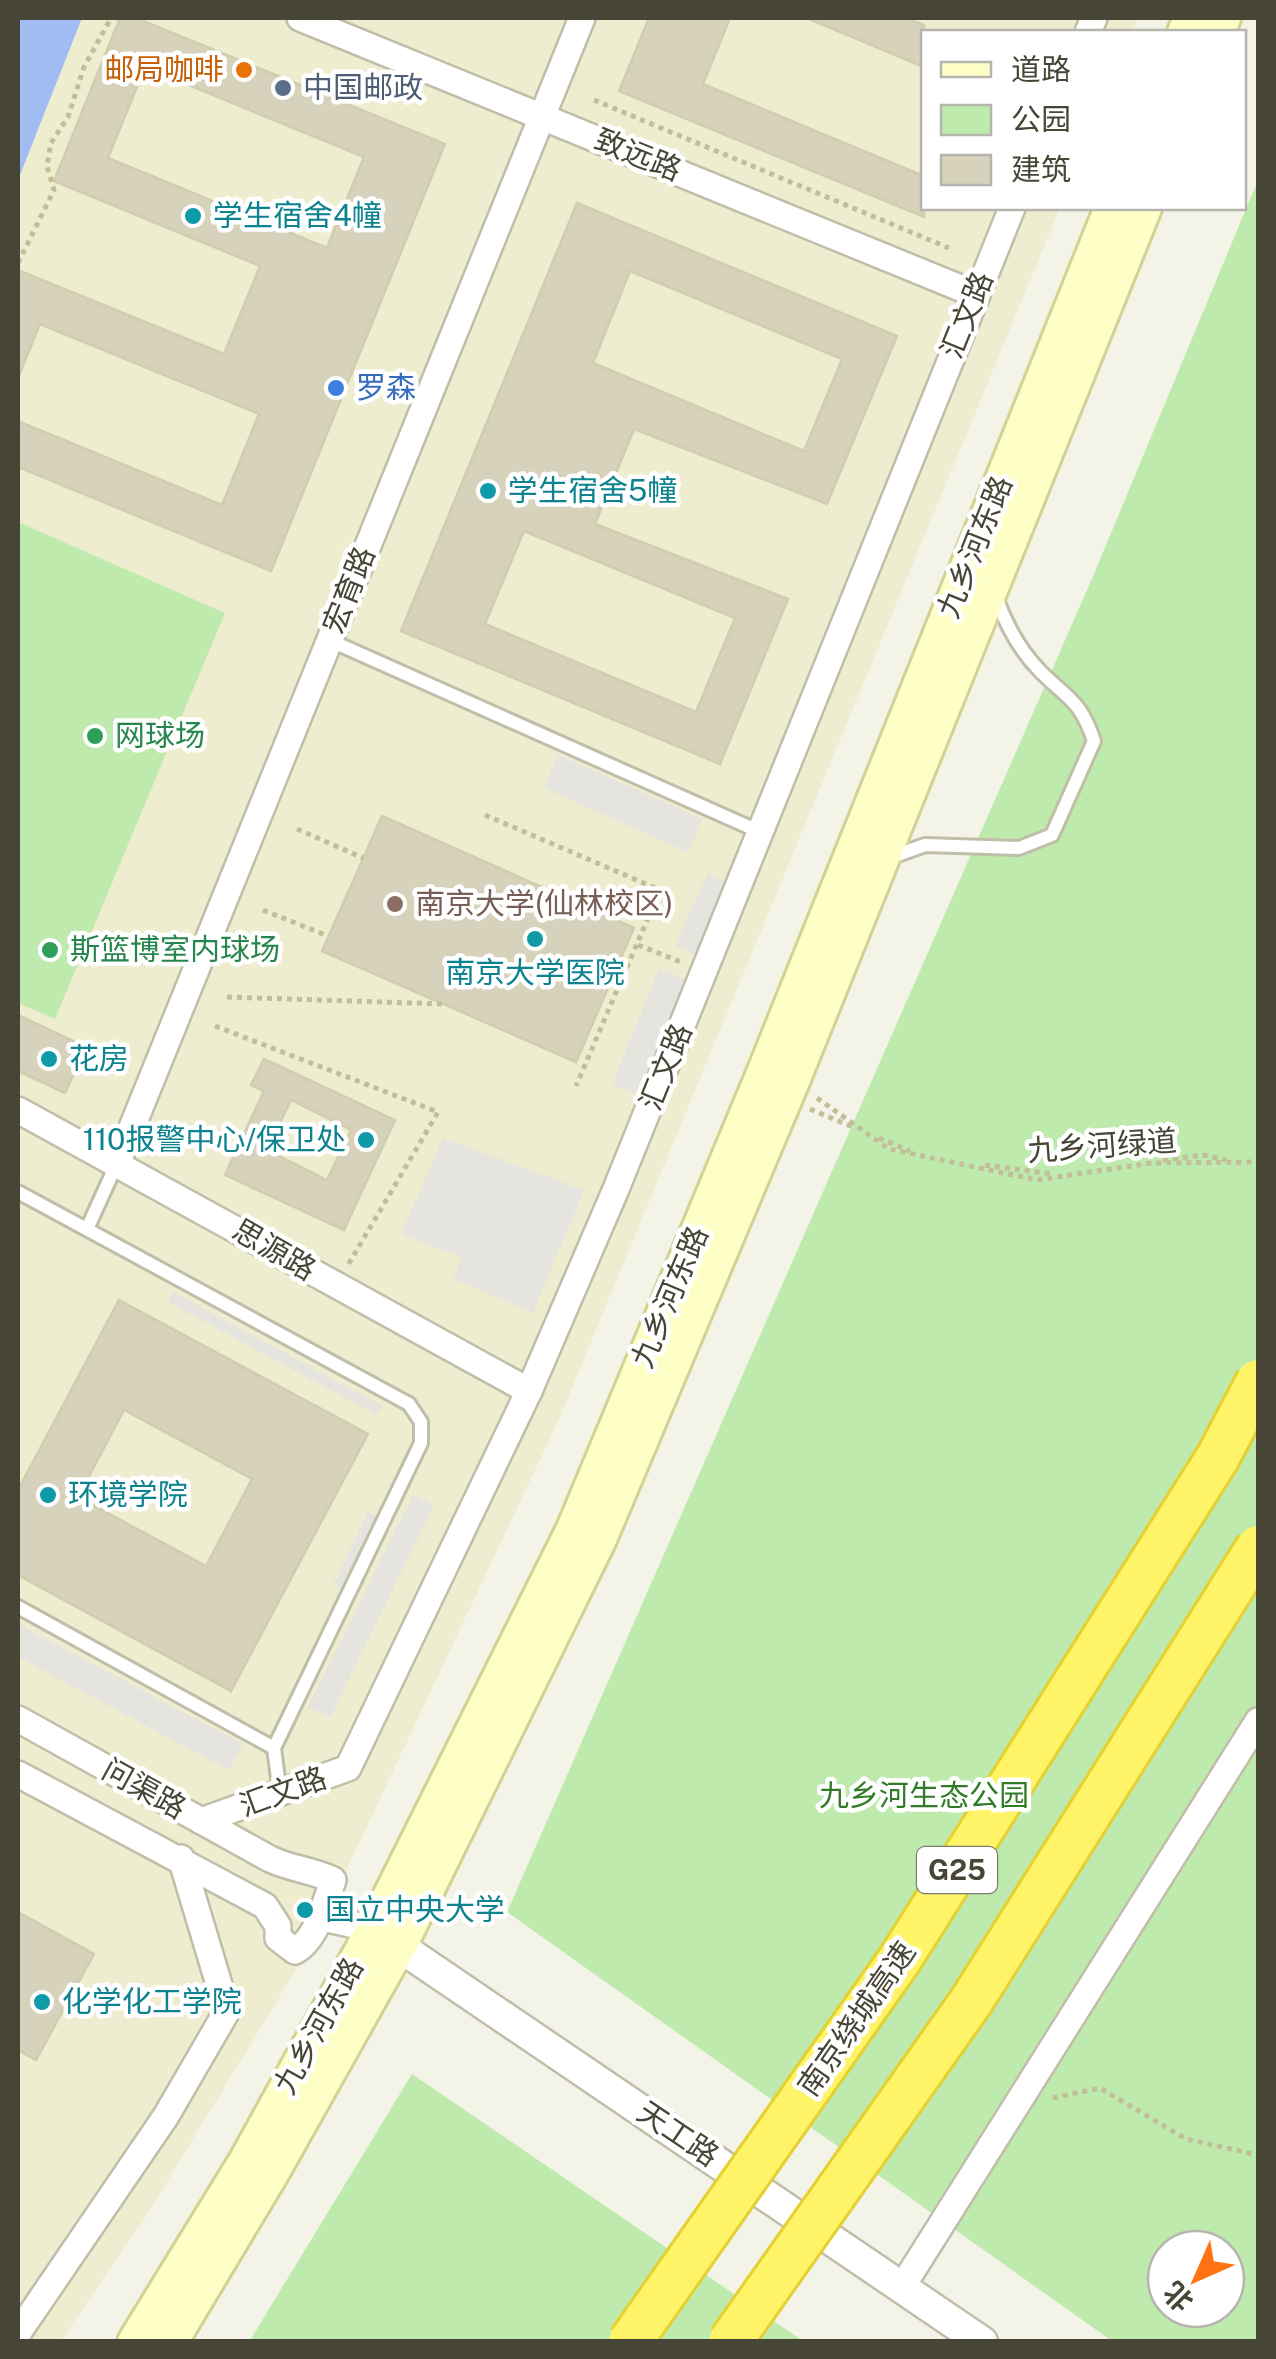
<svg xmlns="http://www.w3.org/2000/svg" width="1276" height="2359" font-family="'Public Sans','Noto Sans SC',sans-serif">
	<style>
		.education { fill: #eeedd0 }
		.green { fill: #bfeaae; fill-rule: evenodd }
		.parking { fill: #e5e4df }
		.water { fill: #a0bcf3 }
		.building { fill: #d6d2bb; stroke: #d1cdae; stroke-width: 2.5; fill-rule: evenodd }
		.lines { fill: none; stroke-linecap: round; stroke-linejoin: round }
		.service-casing { stroke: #c0bea9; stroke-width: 18 }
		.minor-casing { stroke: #c0bea9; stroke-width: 30 }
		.tertiary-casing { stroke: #c0bea9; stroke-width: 35 }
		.secondary-casing { stroke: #d2d293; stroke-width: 38 }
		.path { stroke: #c2be99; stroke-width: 5; stroke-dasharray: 5 5; stroke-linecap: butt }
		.service { stroke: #fff; stroke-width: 12 }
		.minor { stroke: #fff; stroke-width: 25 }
		.tertiary { stroke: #fff; stroke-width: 30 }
		.secondary { stroke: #feffc6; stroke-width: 32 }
		.motorway-bridge-casing { stroke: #e4d031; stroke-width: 48; stroke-linecap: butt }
		.motorway-bridge { stroke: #fff367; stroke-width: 42 }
		.food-dot { fill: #e8710a; stroke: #fff; stroke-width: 4 }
		.service-dot { fill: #5c6f8a; stroke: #fff; stroke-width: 4 }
		.culture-dot { fill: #0f9aa8; stroke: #fff; stroke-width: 4 }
		.shop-dot { fill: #3f7fe0; stroke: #fff; stroke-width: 4 }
		.leisure-dot { fill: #2e9e5b; stroke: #fff; stroke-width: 4 }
		.education-dot { fill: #8d6e63; stroke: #fff; stroke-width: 4 }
		.labels { text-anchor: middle; stroke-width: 9; stroke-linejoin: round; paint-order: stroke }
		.shield { fill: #fff; stroke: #7e7d72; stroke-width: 2.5 }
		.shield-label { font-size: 28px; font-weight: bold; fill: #474535 }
		.food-label { font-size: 30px; fill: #c56008; stroke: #fff; text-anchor: end }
		.service-label { font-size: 30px; fill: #4e5e75; stroke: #fff; text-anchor: start }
		.street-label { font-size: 30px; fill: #474535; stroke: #fff }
		.culture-label { font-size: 30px; fill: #0d838f; stroke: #fff; text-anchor: start }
		.shop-label { font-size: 30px; fill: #366cbe; stroke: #fff; text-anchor: start }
		.leisure-label { font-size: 30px; fill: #27864d; stroke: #fff; text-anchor: start }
		.education-label { font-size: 30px; fill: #785e54; stroke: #fff; text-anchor: start }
		.park-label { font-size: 30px; fill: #307c26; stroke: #fff }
	</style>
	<rect width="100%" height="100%" fill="#f4f3e7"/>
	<path class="education" d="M18 18H1139L1132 32H924V208H1060L560 1417 311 1945 145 2218 60 2342 18 2341Z"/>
	<g class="green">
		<path d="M1258 180V2341H1112L507 1912 1094 574ZM1166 2249H1226V2309H1166Z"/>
		<path d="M18 522 225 613 55 1019 18 1003Z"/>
		<path d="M412 2074 803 2341 249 2342Z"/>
	</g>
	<g class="parking">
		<path d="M558 755 703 819 688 852 544 788Z"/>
		<path d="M708 874 729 883 695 955 675 945Z"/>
		<path d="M659 969 686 980 639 1095 612 1085Z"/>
		<path d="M443 1138 584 1190 533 1313 454 1279 461 1257 401 1234Z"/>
		<path d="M173 1292 382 1406 377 1415 168 1302Z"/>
		<path d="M413 1494 434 1505 330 1718 308 1707Z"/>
		<path d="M368 1512 376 1516 341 1589 333 1585Z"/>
		<path d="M18 1624 243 1744 229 1770 18 1657Z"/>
	</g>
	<path class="water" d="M18 18H82L18 180Z"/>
	<g class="building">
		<path d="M120 18H136L445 144 271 571 18 467V421L222 505 259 414 40 324 18 378V270L224 354 260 266 54 181ZM145 67 364 157 327 248 108 158Z"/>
		<path d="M649 18H730L703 84 924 176V217L619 91Z"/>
		<path d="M807 18H906L924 25V67Z"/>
		<path d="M577 203 897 336 827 504 634 429 595 524 788 599 720 764 401 631ZM630 271 842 359 804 451 593 363ZM524 531 735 618 696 712 485 624Z"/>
		<path d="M382 816 634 928 576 1062 322 951Z"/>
		<path d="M18 1015 86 1047 65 1093 18 1071Z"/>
		<path d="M264 1059 395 1120 344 1230 225 1175 264 1091 251 1085ZM291 1100 351 1130 327 1180 267 1150Z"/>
		<path d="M119 1300 368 1434 231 1691 18 1575V1490ZM124 1410 252 1479 206 1566 78 1497Z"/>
		<path d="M18 1912 94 1954 36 2060 18 2050Z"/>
	</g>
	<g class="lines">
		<defs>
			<g id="service">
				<path d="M329 640 758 831"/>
				<path d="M889 858 925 845 1019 848 1052 835 1094 741C1080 700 1070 701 1041 672 1020 651 1006 625 996 597"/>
				<path d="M18 1192 409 1404 421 1422V1443L274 1748 280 1794"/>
				<path d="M87 1229 117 1163"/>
				<path d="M18 1607 274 1748"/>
			</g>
			<g id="minor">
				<path d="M300 18 975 294"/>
				<path d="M1088 32 1094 18"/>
				<path d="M18 1110 529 1391"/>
				<path d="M118 1162 582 18"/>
				<path d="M18 1719 270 1859C294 1870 313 1870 333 1880 325 1903 317 1939 295 1951L278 1938V1926L265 1906 18 1774"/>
				<path d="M201 1821 348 1768 529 1391 616 1189 1012 208"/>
				<path d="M323 1918 373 1929"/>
				<path d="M902 2287 1258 1721"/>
				<path d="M18 2333 166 2116 227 2011 181 1858"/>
			</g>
			<path id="tertiary" d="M381 1934 982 2342"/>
			<g id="secondary">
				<path d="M1184 32 1191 18"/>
				<path d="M1218 32 1224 18"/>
				<path d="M134 2342 247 2158 373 1929 573 1529 764 1071 1111 208"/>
				<path d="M171 2342 273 2172 401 1944 600 1539 793 1081 1145 208"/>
			</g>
		</defs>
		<use href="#service" class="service-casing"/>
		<use href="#minor" class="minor-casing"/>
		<use href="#tertiary" class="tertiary-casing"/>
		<use href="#secondary" class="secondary-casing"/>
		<g class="path">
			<path d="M594 100 949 248"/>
			<path d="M18 263 54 190 47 166 51 143 68 117 84 67 111 18"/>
			<path d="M485 815 660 890 576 1086"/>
			<path d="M297 829 363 858"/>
			<path d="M263 910 328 936"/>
			<path d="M638 945 681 962"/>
			<path d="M227 997 444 1004"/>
			<path d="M215 1026 438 1112 348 1265"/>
			<path d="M817 1098 889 1149 1037 1180 1151 1163 1258 1162"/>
			<path d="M810 1109 855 1128"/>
			<path d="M879 1138 910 1151"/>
			<path d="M1163 1160 1203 1155 1226 1160"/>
			<path d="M985 1165 1053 1174"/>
			<path d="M1053 2098 1100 2088 1186 2139 1258 2155"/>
		</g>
		<use href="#service" class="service"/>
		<use href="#minor" class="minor"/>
		<use href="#tertiary" class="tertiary"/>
		<use href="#secondary" class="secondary"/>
		<defs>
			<g id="motorway-bridge">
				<path d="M630 2342 900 1959 1218 1457 1258 1381"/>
				<path d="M730 2342 972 2000 1258 1547"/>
			</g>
		</defs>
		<use href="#motorway-bridge" class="motorway-bridge-casing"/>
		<use href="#motorway-bridge" class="motorway-bridge"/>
	</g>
	<circle class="food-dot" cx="244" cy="70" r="10"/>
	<circle class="service-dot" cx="283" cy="88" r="10"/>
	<g class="culture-dot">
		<circle cx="193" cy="216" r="10"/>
		<circle cx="488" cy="491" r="10"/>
		<circle cx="535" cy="939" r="10"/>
		<circle cx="49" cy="1059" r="10"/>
		<circle cx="366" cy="1140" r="10"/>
		<circle cx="48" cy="1495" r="10"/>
		<circle cx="305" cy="1910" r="10"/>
		<circle cx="42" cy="2002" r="10"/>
	</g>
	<circle class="shop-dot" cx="336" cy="388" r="10"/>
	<g class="leisure-dot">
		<circle cx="95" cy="736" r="10"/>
		<circle cx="50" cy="950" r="10"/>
	</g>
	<circle class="education-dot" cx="395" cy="904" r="10"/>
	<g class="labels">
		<rect class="shield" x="917" y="1847" width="80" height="46" rx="8"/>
		<g class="shield-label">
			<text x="957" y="1880">G25</text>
		</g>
		<g class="food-label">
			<text x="224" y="80">邮局咖啡</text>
		</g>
		<g class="service-label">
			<text x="303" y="98">中国邮政</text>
		</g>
		<g class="street-label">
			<text transform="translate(638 155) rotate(22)" y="10">致远路</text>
			<text transform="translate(967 315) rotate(-68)" y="10">汇文路</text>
			<text transform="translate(975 547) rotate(-68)" y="10">九乡河东路</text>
			<text transform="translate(349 590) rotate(-68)" y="10">宏育路</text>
			<text transform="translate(666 1067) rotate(-68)" y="10">汇文路</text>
			<text transform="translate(1102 1146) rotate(-4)" y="10">九乡河绿道</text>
			<text transform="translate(274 1250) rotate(30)" y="10">思源路</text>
			<text transform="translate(670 1297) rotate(-67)" y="10">九乡河东路</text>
			<text transform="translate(144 1789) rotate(29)" y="10">问渠路</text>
			<text transform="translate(283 1792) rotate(-20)" y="10">汇文路</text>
			<text transform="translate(857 2019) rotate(-55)" y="10">南京绕城高速</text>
			<text transform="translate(319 2026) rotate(-61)" y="10">九乡河东路</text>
			<text transform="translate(678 2134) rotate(34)" y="10">天工路</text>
		</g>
		<g class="culture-label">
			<text x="213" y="226">学生宿舍4幢</text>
			<text x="508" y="501">学生宿舍5幢</text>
			<text x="535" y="983" text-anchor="middle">南京大学医院</text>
			<text x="69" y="1069">花房</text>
			<text x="346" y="1150" text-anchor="end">110报警中心/保卫处</text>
			<text x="68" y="1505">环境学院</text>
			<text x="325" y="1920">国立中央大学</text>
			<text x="62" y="2012">化学化工学院</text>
		</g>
		<g class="shop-label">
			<text x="356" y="398">罗森</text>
		</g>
		<g class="leisure-label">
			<text x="115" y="746">网球场</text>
			<text x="70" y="960">斯篮博室内球场</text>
		</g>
		<g class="education-label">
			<text x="415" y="914">南京大学(仙林校区)</text>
		</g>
		<g class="park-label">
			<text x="924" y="1806">九乡河生态公园</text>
		</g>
	</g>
	<rect width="1276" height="2359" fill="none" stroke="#474535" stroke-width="40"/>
	<rect x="921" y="30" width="325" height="180" fill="#ffffff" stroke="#b5b5ae" stroke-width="2.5"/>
	<rect x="941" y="62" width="50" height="15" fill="#feffc6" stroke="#b5b5ae" stroke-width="2.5"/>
	<text x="1011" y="80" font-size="30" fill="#474535">道路</text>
	<rect x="941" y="105" width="50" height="30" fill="#bfeaae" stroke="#b5b5ae" stroke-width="2.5"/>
	<text x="1011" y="130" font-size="30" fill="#474535">公园</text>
	<rect x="941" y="155" width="50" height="30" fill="#d6d2bb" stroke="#b5b5ae" stroke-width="2.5"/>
	<text x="1011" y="180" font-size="30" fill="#474535">建筑</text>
	<g transform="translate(1196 2279) rotate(225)"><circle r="48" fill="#ffffff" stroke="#b5b5ae" stroke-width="2.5"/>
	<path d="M0-8L18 38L0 25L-18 38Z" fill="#ff7313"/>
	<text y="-15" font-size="28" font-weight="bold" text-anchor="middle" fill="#474535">北</text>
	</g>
</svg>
